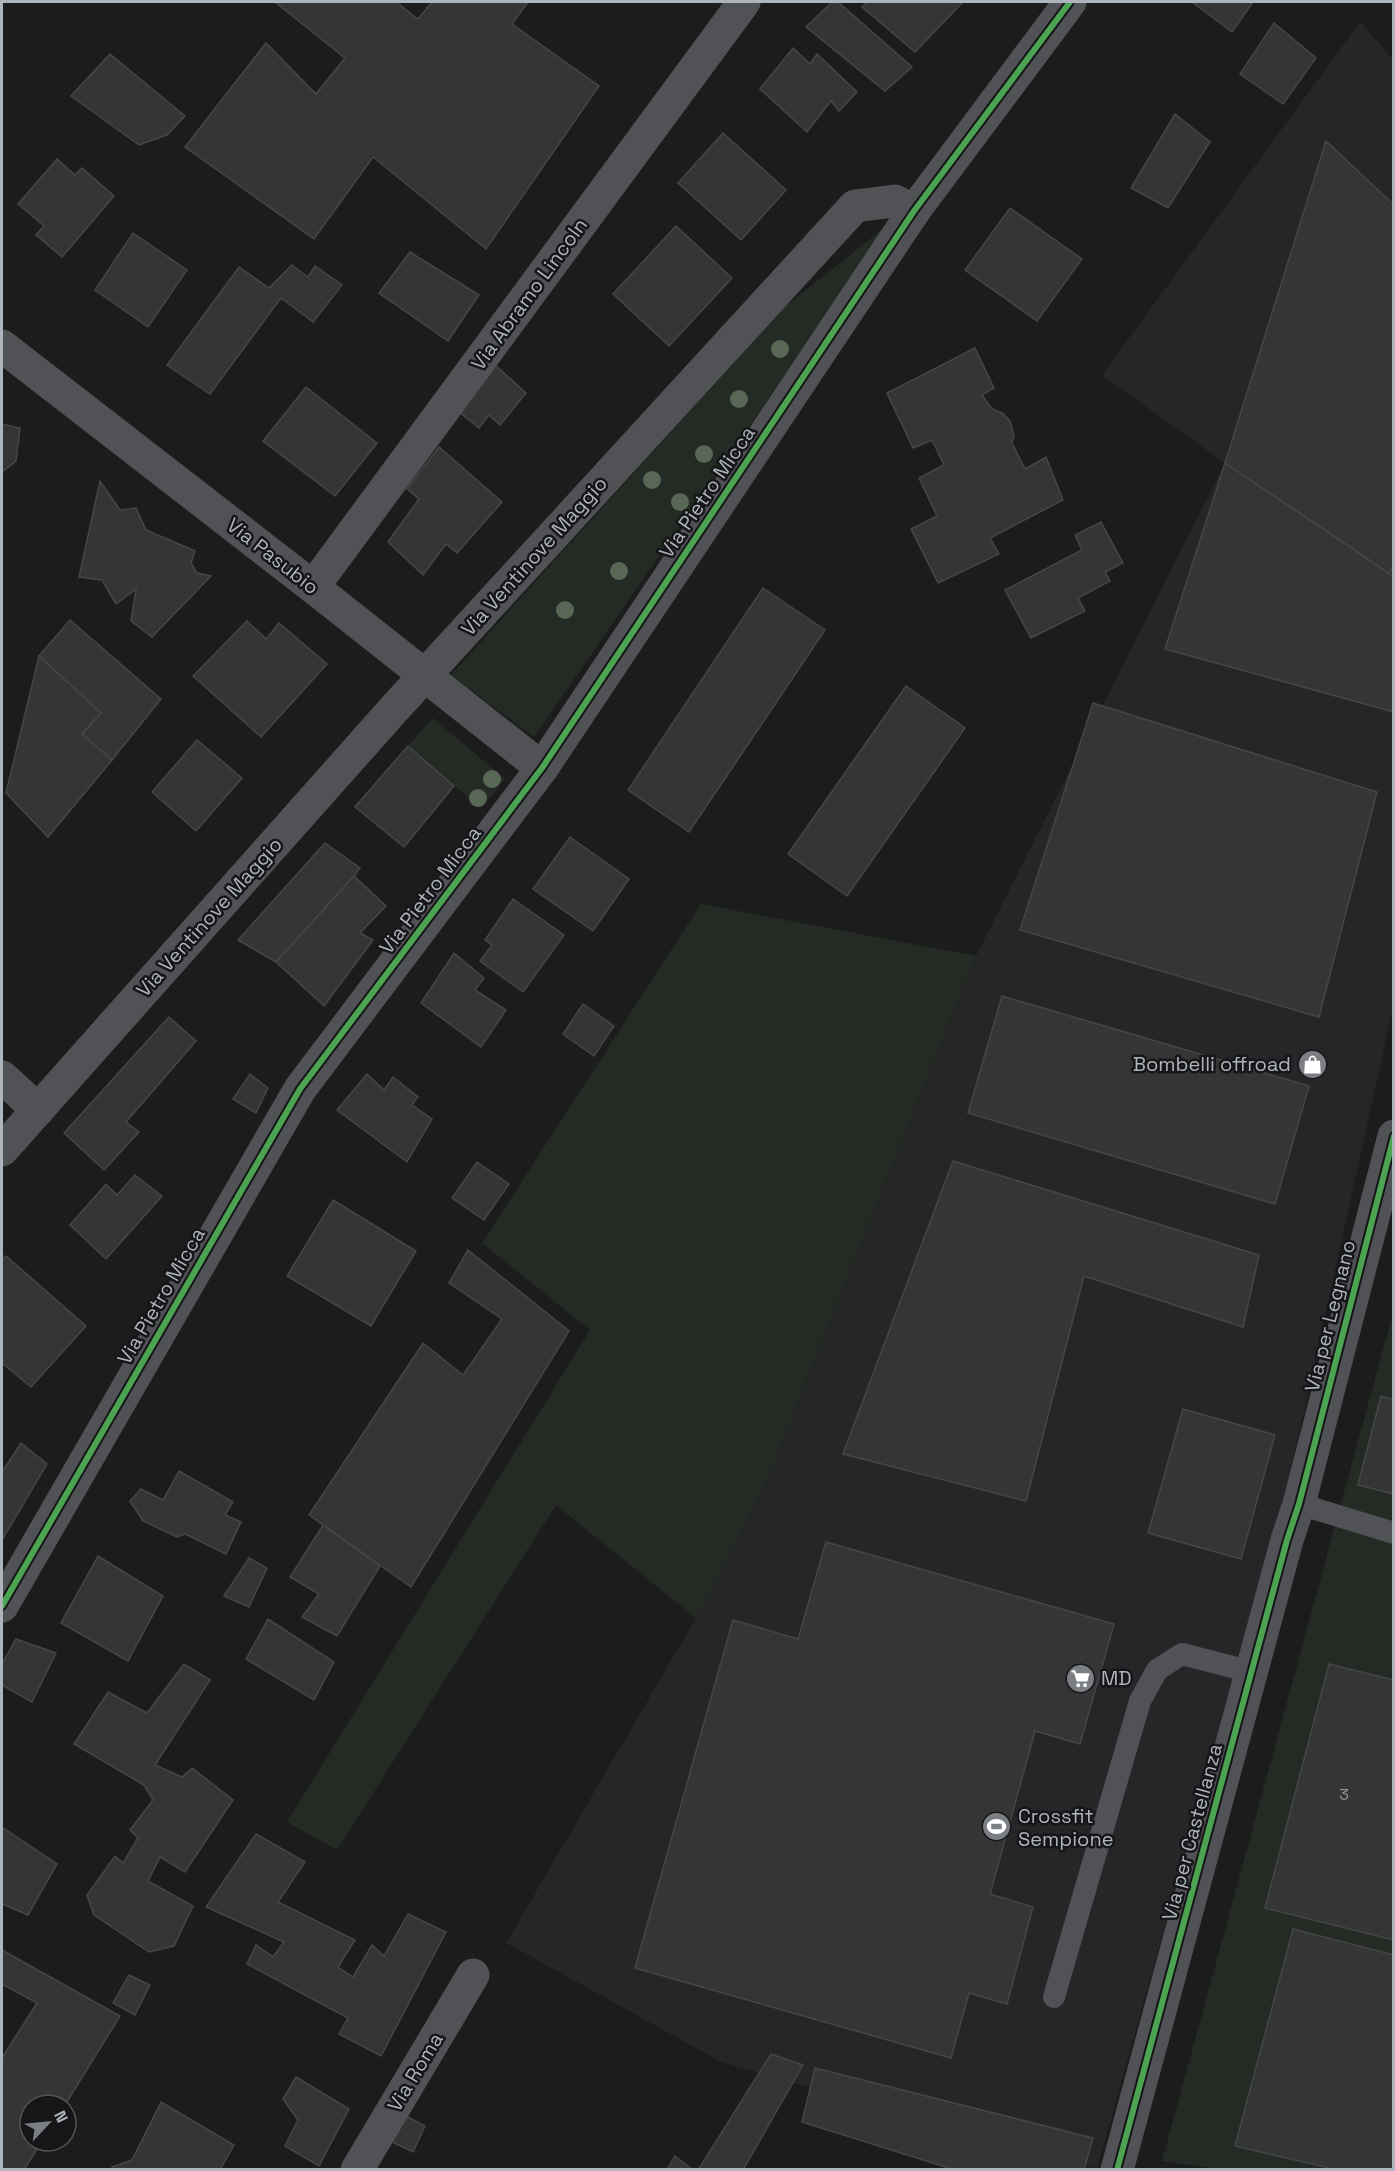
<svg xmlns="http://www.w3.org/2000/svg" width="1395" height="2171" font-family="'Space Grotesk',sans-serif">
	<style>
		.built { fill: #262628 }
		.green { fill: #242b24 }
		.building { fill: #353536; stroke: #444648; stroke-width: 1.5 }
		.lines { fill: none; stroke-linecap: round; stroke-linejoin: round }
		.service { stroke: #505255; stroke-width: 22 }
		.minor { stroke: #505255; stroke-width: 33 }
		.tertiary { stroke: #505255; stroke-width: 33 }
		.cycleway-casing { stroke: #161618; stroke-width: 10 }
		.cycleway { stroke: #4ca352; stroke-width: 6 }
		.tree { fill: #586756 }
		.labels { text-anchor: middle; stroke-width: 5; stroke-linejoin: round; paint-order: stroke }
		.number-label { font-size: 16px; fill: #90949a }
		.street-label { font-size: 20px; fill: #aeb4bb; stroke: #161618 }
		.poi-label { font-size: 20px; fill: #aeb4bb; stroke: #161618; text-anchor: start }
	</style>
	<rect width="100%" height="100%" fill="#1c1c1c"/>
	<path class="built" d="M1360 22 1394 60 1393 1008 1285 1497 1097 2169 721 2062 506 1943 696 1618 766 1482 976 956 1225 463 1102 375Z"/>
	<g class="green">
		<path d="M889 224 534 737 451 675 783 308Z"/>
		<path d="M433 718 505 779 481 808 408 746Z"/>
		<path d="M701 904 976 956 766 1482 696 1618 556 1505 337 1850 287 1822 590 1330 482 1243Z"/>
		<path d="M1393 1313V2169L1226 2170 1162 2161Z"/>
	</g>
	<g class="building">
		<path d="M275 2H396L418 19 432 2H528L512 24 599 86 486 249 373 157 314 239 185 147 266 43 316 94 345 58Z"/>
		<path d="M832 2H838L912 67 885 91 806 27Z"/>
		<path d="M867 2H963L915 52 862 7Z"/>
		<path d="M1192 2H1253L1232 32Z"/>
		<path d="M1274 23 1316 58 1283 104 1240 74Z"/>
		<path d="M793 48 810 64 817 54 857 92 839 111 831 101 807 132 760 89Z"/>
		<path d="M110 54 185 116 167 135 139 145 71 96Z"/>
		<path d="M1175 114 1210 142 1168 208 1131 188Z"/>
		<path d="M723 133 786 190 741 240 678 183Z"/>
		<path d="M1326 141 1394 205V560L1390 574 1225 463Z"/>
		<path d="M57 159 75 175 82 168 114 196 62 257 36 235 44 226 18 204Z"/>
		<path d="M1010 208 1082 259 1037 321 965 270Z"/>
		<path d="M676 226 732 278 669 346 613 294Z"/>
		<path d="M133 233 187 270 148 327 95 290Z"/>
		<path d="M410 252 479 295 448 341 379 293Z"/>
		<path d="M292 265 308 277 315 266 342 285 313 322 281 298 210 394 167 365 239 267 269 288Z"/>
		<path d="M975 348 994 388 982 395 992 409 1002 413 1010 421 1014 435 1012 443 1025 469 1046 457 1063 500 990 538 999 554 938 583 911 529 937 516 919 478 944 465 932 440 913 448 887 393Z"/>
		<path d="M493 363 526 393 500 425 489 415 479 428 458 411Z"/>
		<path d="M306 387 377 443 335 496 263 441Z"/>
		<path d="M2 424 20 428 16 461 2 472Z"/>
		<path d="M439 447 502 502 457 553 446 544 423 575 388 542 419 499 407 489Z"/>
		<path d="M1225 463 1394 577V712L1165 649Z"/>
		<path d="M100 481 120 510 136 508 146 530 195 551 191 563 197 573 211 576 152 637 131 621 136 589 116 604 102 580 79 577Z"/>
		<path d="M1101 522 1123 563 1105 572 1110 581 1078 598 1085 611 1031 638 1005 590 1082 550 1075 535Z"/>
		<path d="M763 588 825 630 689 832 628 790Z"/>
		<path d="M70 620 161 699 112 760 82 734 101 713 39 656Z"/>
		<path d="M247 621 266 639 279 623 327 664 261 737 193 676Z"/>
		<path d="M39 656 101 713 82 734 112 760 48 837 6 793Z"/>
		<path d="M906 686 965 728 847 896 788 854Z"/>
		<path d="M1093 703 1377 792 1319 1017 1020 930Z"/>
		<path d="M197 740 242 778 196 831 152 792Z"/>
		<path d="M408 746 454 786 404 847 355 807Z"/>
		<path d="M570 837 629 879 593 931 533 889Z"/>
		<path d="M325 843 360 868 354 876 276 962 238 940Z"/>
		<path d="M354 876 386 906 360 933 373 940 324 1006 276 962Z"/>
		<path d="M513 899 564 935 523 992 480 961 492 945 485 940Z"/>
		<path d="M454 953 484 978 475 990 506 1010 481 1047 421 1003Z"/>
		<path d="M1002 996 1309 1086 1275 1204 968 1113Z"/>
		<path d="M583 1004 614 1026 594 1056 563 1034Z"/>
		<path d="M169 1017 196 1041 126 1122 139 1132 104 1170 64 1133Z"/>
		<path d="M250 1074 268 1088 256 1113 233 1099Z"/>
		<path d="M367 1074 384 1090 393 1077 418 1097 412 1105 432 1119 407 1162 337 1110Z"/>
		<path d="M953 1161 1259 1255 1243 1327 1084 1276 1026 1501 843 1454Z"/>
		<path d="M477 1162 509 1184 484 1220 452 1198Z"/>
		<path d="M135 1175 162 1196 106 1259 70 1225 106 1184 117 1195Z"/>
		<path d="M333 1200 416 1251 371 1326 287 1276Z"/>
		<path d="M468 1250 569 1331 411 1587 309 1515 423 1343 463 1375 502 1319 449 1283Z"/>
		<path d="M6 1256 86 1326 31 1387 2 1363V1260Z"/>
		<path d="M1381 1396 1394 1400V1494L1358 1485Z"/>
		<path d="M1183 1409 1275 1435 1241 1559 1148 1533Z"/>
		<path d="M21 1443 47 1464 2 1540V1472Z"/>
		<path d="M179 1471 233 1502 225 1515 241 1522 226 1554 185 1534 177 1537 143 1521 130 1501 141 1489 163 1500Z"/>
		<path d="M323 1525 380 1566 337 1636 302 1617 319 1594 290 1577Z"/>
		<path d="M826 1542 1114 1624 1080 1744 1035 1731 990 1894 1033 1907 1007 2004 969 1993 951 2058 635 1968 733 1620 798 1639Z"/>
		<path d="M98 1556 163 1596 128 1661 61 1623Z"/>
		<path d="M249 1558 267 1568 249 1607 224 1596Z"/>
		<path d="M268 1619 334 1662 314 1700 246 1659Z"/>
		<path d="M16 1639 56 1653 32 1702 2 1685V1664Z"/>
		<path d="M184 1664 210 1680 155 1765 182 1777 192 1768 233 1800 185 1872 160 1857 148 1881 193 1906 174 1946 149 1952 94 1915 87 1895 115 1856 123 1863 138 1838 130 1830 153 1800 144 1785 74 1744 108 1692 147 1713Z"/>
		<path d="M1329 1664 1394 1680V1940L1265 1908Z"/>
		<path d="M2 1827 57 1864 28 1915 2 1904Z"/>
		<path d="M256 1834 305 1862 278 1902 355 1940 338 1967 353 1977 372 1945 384 1956 408 1914 446 1932 381 2056 339 2034 348 2018 247 1964 256 1945 273 1957 284 1942 206 1907Z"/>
		<path d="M1293 1929 1394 1955V2170H1338L1235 2146Z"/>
		<path d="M2 1950 120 2016 65 2105H30V2141H42L24 2170H2V2058L37 2003 2 1984Z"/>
		<path d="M129 1975 150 1985 135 2015 113 2003Z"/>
		<path d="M771 2054 803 2065 743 2170H698Z"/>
		<path d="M815 2068 1093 2138 1084 2170H955L802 2122Z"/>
		<path d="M296 2077 349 2109 319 2166 285 2146 298 2120 283 2099Z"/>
		<path d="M161 2102 234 2145 220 2170H113L112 2167 132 2160Z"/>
		<path d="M406 2116 425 2126 413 2152 392 2142Z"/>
		<path d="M675 2156 693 2170H667Z"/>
	</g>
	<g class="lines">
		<g class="service">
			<path d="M1299 1504 1394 1533"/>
			<path d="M1054 1997 1140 1701 1157 1670 1182 1654 1252 1672"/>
		</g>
		<g class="minor">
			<path d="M2 346 313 587 542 768"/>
			<path d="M313 587 744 2"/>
			<path d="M2 1077 38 1110"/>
			<path d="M2 1606 300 1089 542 768 914 211"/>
			<path d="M357 2170 473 1975"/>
			<path d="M1117 2170 1287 1540 1299 1504 1394 1136"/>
		</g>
		<path class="tertiary" d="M2 1150 394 709 855 206 895 201 914 211 1070 2"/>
		<defs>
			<g id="cycleway">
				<path d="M2 1606 300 1089 542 768 914 211 1070 2"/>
				<path d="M1117 2170 1287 1540 1299 1504 1394 1136"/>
			</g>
		</defs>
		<use href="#cycleway" class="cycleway-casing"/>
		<use href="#cycleway" class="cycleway"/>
	</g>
	<g class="tree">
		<circle cx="780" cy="349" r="9"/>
		<circle cx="739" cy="399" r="9"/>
		<circle cx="704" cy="454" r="9"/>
		<circle cx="652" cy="480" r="9"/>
		<circle cx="680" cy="502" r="9"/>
		<circle cx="619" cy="571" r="9"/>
		<circle cx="565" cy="610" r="9"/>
		<circle cx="492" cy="779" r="9"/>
		<circle cx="478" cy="798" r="9"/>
	</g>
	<defs>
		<symbol id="shop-disc" viewBox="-11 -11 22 22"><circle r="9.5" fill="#7b7f83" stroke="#161618"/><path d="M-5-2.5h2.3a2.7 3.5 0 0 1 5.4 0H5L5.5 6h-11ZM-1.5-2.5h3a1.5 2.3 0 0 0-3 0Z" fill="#fff"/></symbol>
		<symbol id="supermarket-disc" viewBox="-11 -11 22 22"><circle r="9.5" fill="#7b7f83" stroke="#161618"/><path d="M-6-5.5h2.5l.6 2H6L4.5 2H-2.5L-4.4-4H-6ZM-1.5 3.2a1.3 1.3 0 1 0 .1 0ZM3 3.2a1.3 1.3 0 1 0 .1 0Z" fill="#fff"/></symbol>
		<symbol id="stadium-disc" viewBox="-11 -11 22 22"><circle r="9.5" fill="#7b7f83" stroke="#161618"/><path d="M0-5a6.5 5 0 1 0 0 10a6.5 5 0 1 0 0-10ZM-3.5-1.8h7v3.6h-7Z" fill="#fff"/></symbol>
	</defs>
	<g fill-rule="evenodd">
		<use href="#shop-disc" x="1296" y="1048" width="33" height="33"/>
		<use href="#supermarket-disc" x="1064" y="1662" width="33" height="33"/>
		<use href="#stadium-disc" x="980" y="1810" width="33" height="33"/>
	</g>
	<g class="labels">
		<g class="number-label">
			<text x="1344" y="1800">3</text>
		</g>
		<g class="street-label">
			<text transform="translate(529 294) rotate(-54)" y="7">Via Abramo Lincoln</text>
			<text transform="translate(707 492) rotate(-56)" y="7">Via Pietro Micca</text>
			<text transform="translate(273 556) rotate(38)" y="7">Via Pasubio</text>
			<text transform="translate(534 556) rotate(-48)" y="7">Via Ventinove Maggio</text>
			<text transform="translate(430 890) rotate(-53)" y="7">Via Pietro Micca</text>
			<text transform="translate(209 917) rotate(-48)" y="7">Via Ventinove Maggio</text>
			<text transform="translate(161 1296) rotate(-60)" y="7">Via Pietro Micca</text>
			<text transform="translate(1330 1316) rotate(-76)" y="7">Via per Legnano</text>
			<text transform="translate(1192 1832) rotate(-75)" y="7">Via per Castellanza</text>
			<text transform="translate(415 2072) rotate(-59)" y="7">Via Roma</text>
		</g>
		<g class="poi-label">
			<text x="1291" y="1071" text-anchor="end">Bombelli offroad</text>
			<text x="1101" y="1685">MD</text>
			<text x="1018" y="1823">Crossfit<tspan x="1018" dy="23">Sempione</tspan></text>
		</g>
	</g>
	<rect width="1395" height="2171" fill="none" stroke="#aeb4bb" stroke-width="6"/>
	<g transform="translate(48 2123) rotate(64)"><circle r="28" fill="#161618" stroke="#535559" stroke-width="1.5"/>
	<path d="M0-4.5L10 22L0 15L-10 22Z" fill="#7b7f83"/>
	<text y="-9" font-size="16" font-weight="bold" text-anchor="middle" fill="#aeb4bb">N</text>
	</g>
</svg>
